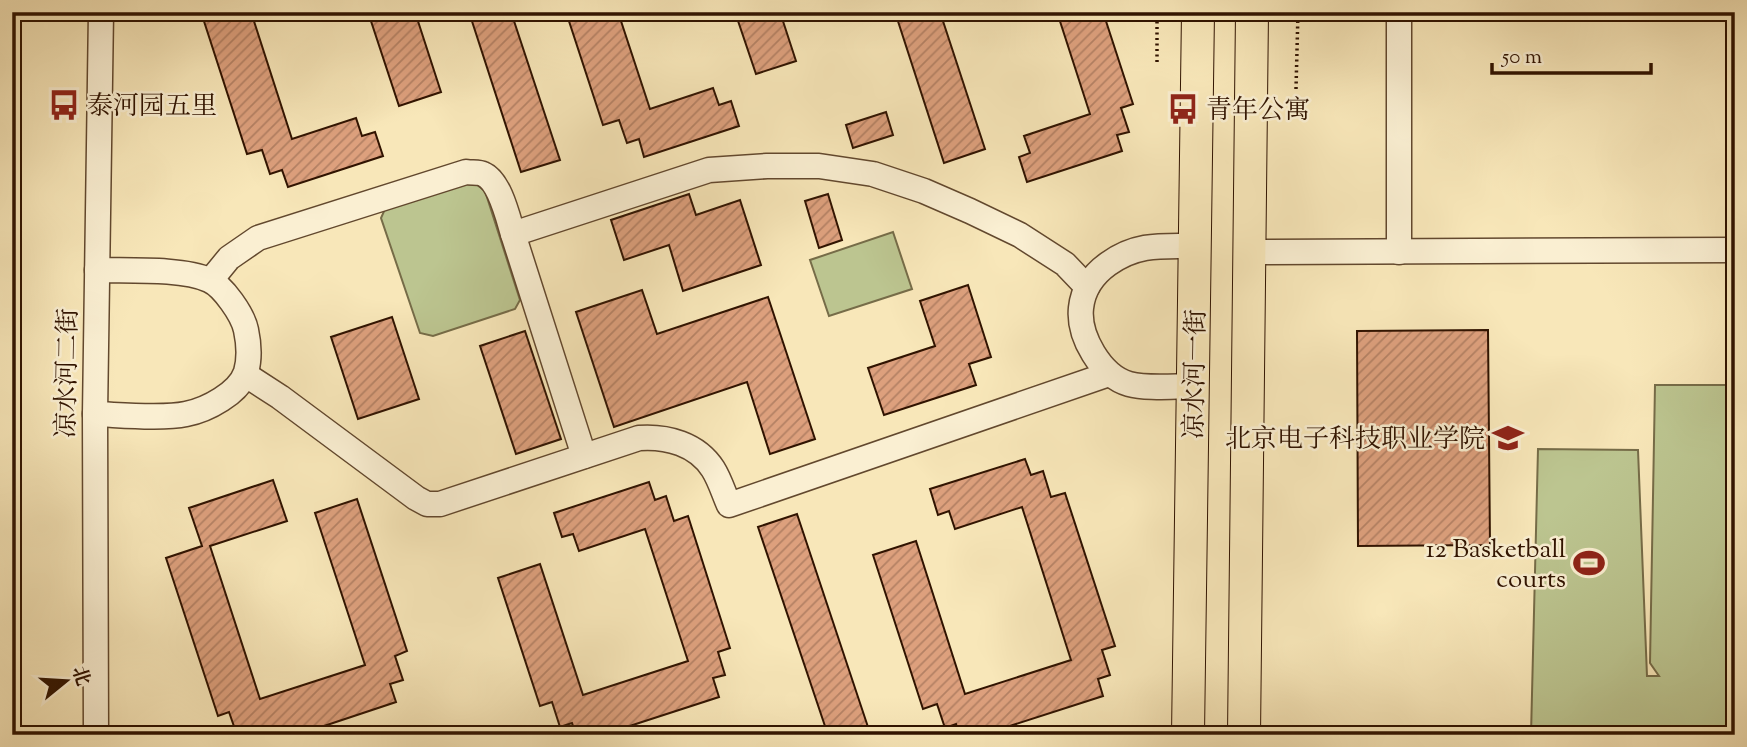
<svg xmlns="http://www.w3.org/2000/svg" width="1747" height="747" font-family="'Sorts Mill Goudy','Noto Serif SC',serif">
	<style>
		.green { fill: #bcc590; stroke: #766c48; stroke-width: 2 }
		.building { fill: url(#building-hatch); stroke: #301300; stroke-width: 2 }
		.lines { fill: none; stroke-linecap: round; stroke-linejoin: round }
		.minor-casing { stroke: #62482e; stroke-width: 27 }
		.major-casing { stroke: #301300; stroke-width: 34 }
		.path { stroke: #301300; stroke-width: 3.5; stroke-dasharray: 2 3.5; stroke-linecap: butt }
		.minor { stroke: #faefd2; stroke-width: 24 }
		.major { stroke: #f8e7b9; stroke-width: 32 }
		.labels { text-anchor: middle; stroke-width: 5; stroke-linejoin: round; paint-order: stroke }
		.poi-label { font-size: 26px; fill: #301300; stroke: #faefd2; text-anchor: start }
		.street-label { font-size: 26px; fill: #301300; stroke: #faefd2 }
	</style>
	<defs>
		<pattern id="building-hatch" width="6" height="6" patternUnits="userSpaceOnUse" patternTransform="scale(1.75)"><rect width="6" height="6" fill="#dda07d"/><path d="M-1 1l2-2M0 6l6-6M5 7l2-2" fill="none" stroke="#b48164"/></pattern>
	</defs>
	<rect width="100%" height="100%" fill="#f8e7b9"/>
	<filter id="stains"><feTurbulence type="fractalNoise" baseFrequency=".00286" numOctaves="4"/><feColorMatrix values="0 0 0 0 .2 0 0 0 0 .09 0 0 0 0 .02 0 0 0 .5 -.17"/></filter>
	<radialGradient id="worn" r=".72"><stop offset=".6" stop-color="#630" stop-opacity="0"/><stop offset="1" stop-color="#630" stop-opacity=".3"/></radialGradient>
	<g class="green">
		<path d="M470 182 476 184 485 191 520 300 515 309 433 336 420 333 381 218 385 209Z"/>
		<path d="M893 232 912 289 829 316 810 260Z"/>
		<path d="M1655 385H1735V735H1531L1538 449 1638 450 1647 676H1659L1650 663Z"/>
	</g>
	<g class="building">
		<path d="M201 12H251L292 139 356 118 362 136 375 132 383 156 288 187 282 170 270 174 262 150 247 154Z"/>
		<path d="M368 12H415L441 92 399 106Z"/>
		<path d="M469 12H511L560 160 521 172Z"/>
		<path d="M566 12H618L650 109 713 88 719 105 731 101 739 126 644 157 639 139 627 143 619 120 603 125Z"/>
		<path d="M735 12H780L796 61 756 74Z"/>
		<path d="M895 12H940L985 149 944 163Z"/>
		<path d="M1057 12H1103L1133 104 1121 108 1129 132 1117 135 1122 151 1027 182 1019 157 1030 153 1024 136 1090 114Z"/>
		<path d="M886 112 893 135 853 148 846 125Z"/>
		<path d="M689 194 696 215 740 200 761 265 683 291 669 245 624 260 611 220Z"/>
		<path d="M828 194 842 240 819 248 805 201Z"/>
		<path d="M968 285 991 357 969 364 976 385 884 415 868 368 935 346 920 301Z"/>
		<path d="M642 290 657 334 768 297 815 439 770 454 747 382 614 427 576 312Z"/>
		<path d="M392 317 419 399 358 419 331 337Z"/>
		<path d="M1488 330 1490 545 1358 546 1357 331Z"/>
		<path d="M525 331 561 439 516 454 480 346Z"/>
		<path d="M1025 459 1031 475 1043 471 1051 497 1065 493 1115 646 1102 650 1110 675 1098 679 1103 696 982 735H959L956 724 945 728 937 704 923 709 873 555 916 541 965 694 1071 660 1022 507 955 529 949 511 938 515 930 489Z"/>
		<path d="M273 480 287 521 210 546 260 699 365 665 315 513 357 499 407 651 395 656 403 680 390 684 396 702 297 735H237L229 712 218 716 166 558 202 546 189 508Z"/>
		<path d="M649 482 655 500 666 496 674 521 688 516 730 648 718 652 725 675 713 678 719 697 602 735H576L572 723 560 727 552 702 540 706 498 578 540 564 583 695 688 661 645 529 579 551 573 534 562 537 554 513Z"/>
		<path d="M797 514 869 730 854 735H828L758 527Z"/>
	</g>
	<g class="lines">
		<defs>
			<g id="minor">
				<path d="M513 234 584 456"/>
				<path d="M1250 252 1735 250"/>
				<path d="M1399 252V12"/>
				<path d="M211 280 229 258 258 238 466 172C471 173 479 172 483 174 500 181 508 218 513 234L709 170 767 166H819L873 174 924 191 970 211 1020 235 1065 264 1087 287"/>
				<path d="M246 375 280 397 416 498 427 504H440L639 438C667 436 697 444 713 469 720 480 724 494 729 505L1109 374"/>
				<path d="M1193 386C1174 386 1147 389 1129 384 1101 376 1078 336 1081 308 1083 289 1094 274 1108 264 1137 243 1162 246 1196 246"/>
				<path d="M95 414C121 415 162 419 186 414 207 410 239 393 246 372 250 358 249 344 246 330 243 315 223 286 209 280 182 268 128 271 97 270"/>
				<path d="M96 735 95 414 101 12"/>
			</g>
			<g id="major">
				<path d="M1188 735 1198 12"/>
				<path d="M1244 735 1252 12"/>
			</g>
		</defs>
		<use href="#minor" class="minor-casing"/>
		<use href="#major" class="major-casing"/>
		<g class="path">
			<path d="M1157 62V12"/>
			<path d="M1296 89 1298 12"/>
		</g>
		<use href="#minor" class="minor"/>
		<use href="#major" class="major"/>
	</g>
	<defs>
		<symbol id="bus-bare" viewBox="-9 -9 18 18"><path d="M-5-6H5V4H4V6H2V4H-2V6H-4V4H-5ZM-3.5-4V0h7V-4ZM-3.5 1.2v1.5H-2V1.2ZM2 1.2v1.5H3.5V1.2Z" fill="#8f2418" stroke="#faefd2" stroke-width="2.5" paint-order="stroke"/></symbol>
		<symbol id="university-bare" viewBox="-9 -9 18 18"><path d="M0-5L7-2L0 1L-7-2ZM-4 1L0 2.5L4 1V4Q0 6-4 4Z" fill="#8f2418" stroke="#faefd2" stroke-width="2.5" paint-order="stroke"/></symbol>
		<symbol id="stadium-bare" viewBox="-9 -9 18 18"><path d="M0-5a6.5 5 0 1 0 0 10a6.5 5 0 1 0 0-10ZM-3.5-1.8h7v3.6h-7Z" fill="#8f2418" stroke="#faefd2" stroke-width="2.5" paint-order="stroke"/></symbol>
	</defs>
	<g fill-rule="evenodd">
		<use href="#bus-bare" x="42" y="83" width="44" height="44"/>
		<use href="#bus-bare" x="1161" y="87" width="44" height="44"/>
		<use href="#university-bare" x="1486" y="416" width="44" height="44"/>
		<use href="#stadium-bare" x="1567" y="541" width="44" height="44"/>
	</g>
	<g class="labels">
		<g class="poi-label">
			<text x="87" y="114">泰河园五里</text>
			<text x="1206" y="118">青年公寓</text>
			<text x="1485" y="447" text-anchor="end">北京电子科技职业学院</text>
			<text x="1566" y="557" text-anchor="end">12 Basketball<tspan x="1566" dy="30">courts</tspan></text>
		</g>
		<g class="street-label">
			<text transform="translate(66 373) rotate(-89)" y="9">凉水河二街</text>
			<text transform="translate(1194 374) rotate(-89)" y="9">凉水河一街</text>
		</g>
	</g>
	<rect width="1747" height="747" fill="none" stroke="#f8e7b9" stroke-width="42"/>
	<rect x="14" y="14" width="1719" height="719" fill="none" stroke="#301300" stroke-width="3.5"/>
	<rect x="21" y="21" width="1705" height="705" fill="none" stroke="#301300" stroke-width="2"/>
	<g transform="translate(66 681) rotate(72)" stroke="#faefd2" stroke-width="5" paint-order="stroke">
	<path d="M0-5L12 26L0 18L-12 26Z" fill="#301300"/>
	<text y="-10" font-size="19" font-weight="bold" text-anchor="middle" fill="#301300">北</text>
	</g>
	<path d="M1492 63v10h159v-10" fill="none" stroke="#301300" stroke-width="3.5"/>
	<text x="1502" y="63" font-size="21" fill="#301300" stroke="#faefd2" stroke-width="5" paint-order="stroke">50 m</text>
	<rect width="100%" height="100%" filter="url(#stains)"/>
	<rect width="100%" height="100%" fill="url(#worn)"/>
</svg>
